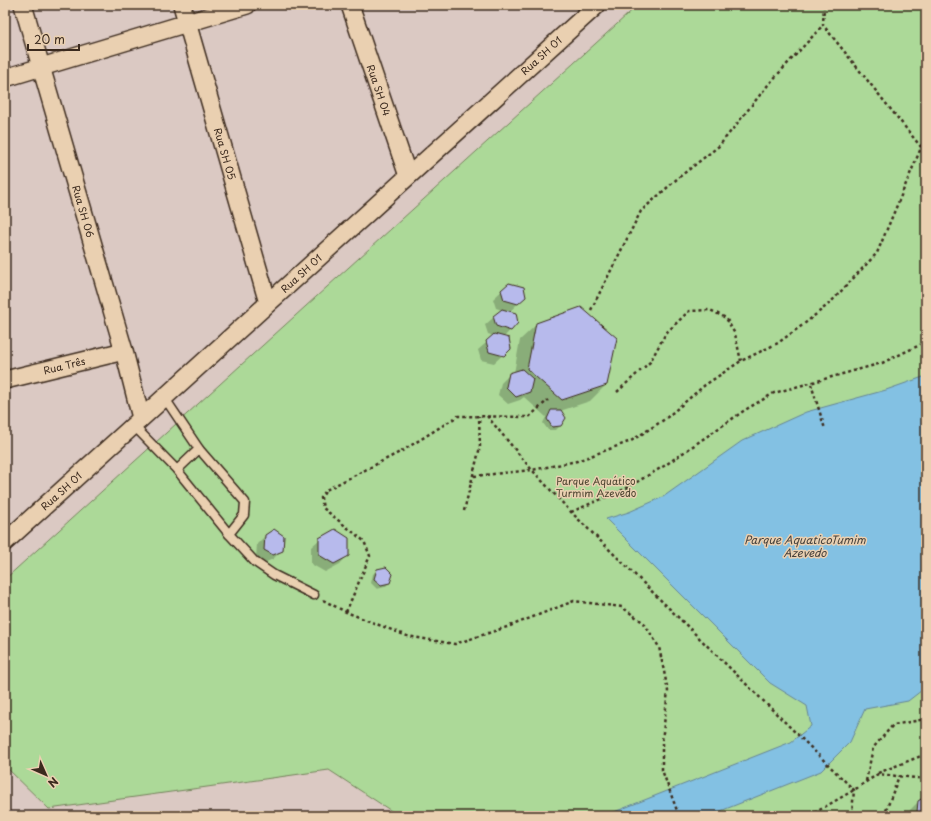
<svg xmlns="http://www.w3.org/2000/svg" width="931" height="821" font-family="'Playpen Sans',sans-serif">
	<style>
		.green { fill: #acd998; stroke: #74825b }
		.water { fill: #83c1e3; stroke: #668594 }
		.shadow { fill: #0003 }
		.building { fill: #b7baec; stroke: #3b2a1e }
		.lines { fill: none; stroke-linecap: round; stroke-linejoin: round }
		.lane-casing { stroke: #3b2a1e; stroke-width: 11 }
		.street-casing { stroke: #3b2a1e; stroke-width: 20 }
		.path { stroke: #3b2a1e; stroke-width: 2.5; stroke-dasharray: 3 3; stroke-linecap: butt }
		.lane { stroke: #ead0b1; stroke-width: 8 }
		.street { stroke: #ead0b1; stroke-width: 17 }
		.labels { text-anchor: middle; stroke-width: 3; stroke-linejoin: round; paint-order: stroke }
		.street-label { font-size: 10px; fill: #3b2a1e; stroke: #ead0b1 }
		.park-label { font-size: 10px; fill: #4c4430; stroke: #ead0b1 }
		.water-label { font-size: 11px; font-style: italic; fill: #46413c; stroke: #ead0b1 }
	</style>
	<rect width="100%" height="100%" fill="#dbc9c3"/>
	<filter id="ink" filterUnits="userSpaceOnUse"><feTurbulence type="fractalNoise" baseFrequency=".025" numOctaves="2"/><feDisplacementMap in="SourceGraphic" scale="8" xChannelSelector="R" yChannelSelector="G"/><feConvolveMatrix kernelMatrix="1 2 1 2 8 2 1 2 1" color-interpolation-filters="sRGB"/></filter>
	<g filter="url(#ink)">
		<path class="green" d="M638 5H926V816H399L329 770 49 809 5 766V579Z"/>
		<path class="water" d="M926 376V687L908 701 865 709 850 742 821 771 708 816H604L791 742 811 726 807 706 770 683 606 519 629 512 663 497 742 441 806 412 886 390Z"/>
		<g class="shadow">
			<path d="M509 284 525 297 509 312 517 323 503 338 510 348 494 363 481 360 478 350 494 336 488 334 485 325 502 310 496 308 493 299Z"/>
			<path d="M537 324 606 385 590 401 560 411V426L556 430H548L543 423 546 417 524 397 520 400 508 404 498 395 501 383 510 374 514 373 520 340Z"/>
			<path d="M266 535 282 550 273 559 264 563 256 558 257 544Z"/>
			<path d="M320 539 348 555 340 564 325 572 311 564V547Z"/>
			<path d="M377 570 389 583 385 587 377 589 371 583 373 574Z"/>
			<path d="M926 798V816H910V810L919 801Z"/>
		</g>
		<g class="building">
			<path d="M509 283 524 287 526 297 518 304 504 300 501 290Z"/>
			<path d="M581 307 617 338 607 385 562 400 527 369 536 323Z"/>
			<path d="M502 309 516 313 518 323 511 331 496 326 493 316Z"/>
			<path d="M494 334 509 338 511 349 504 356 489 352 486 341Z"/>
			<path d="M522 369 533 379 530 392 516 397 506 387 509 373Z"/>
			<path d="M551 410H561L566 418 561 426 552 427 547 419Z"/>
			<path d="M274 529 284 536 283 551 273 555 264 550 265 535Z"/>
			<path d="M335 529 349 538V556L334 564 319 555V538Z"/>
			<path d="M386 567 393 574 390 583 381 585 374 579 377 569Z"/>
			<path d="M926 796V816H924L917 812 918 801Z"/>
		</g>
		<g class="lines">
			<defs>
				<g id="lane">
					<path d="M164 397 199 449 245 502 244 515 229 534 255 562 274 575 314 595"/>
					<path d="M133 425 177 470 199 449"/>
					<path d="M177 470 229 534"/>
				</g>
				<g id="street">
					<path id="s1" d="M23 5 124 351 141 418"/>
					<path id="s2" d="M182 5 268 303"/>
					<path id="s3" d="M350 5 408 176"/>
					<path d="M5 78 247 5"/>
					<path id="s4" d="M5 380 124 351"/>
					<path id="s5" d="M5 542 597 5"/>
				</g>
			</defs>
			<use href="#lane" class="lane-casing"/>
			<use href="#street" class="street-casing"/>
			<g class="path">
				<path d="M824 5 823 25 921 147"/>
				<path d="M591 310 641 211 678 178 719 146 768 85 823 25"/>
				<path d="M811 384 825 429"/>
				<path d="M617 392 650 362 666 333 689 311 710 310 726 318 735 334 741 361"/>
				<path d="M487 416 532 470 571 512 854 790 852 813 849 816"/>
				<path d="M474 476 532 470 577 461 631 441 665 419 705 385 741 361 778 343 804 324 830 303 877 253 926 136"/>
				<path d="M464 511 480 447 479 416"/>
				<path d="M571 512 625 489 664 466 745 410 774 393 882 363 926 342"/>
				<path d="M323 600 346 612 407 636 455 644 510 626 574 601 622 607 644 623 659 647 668 691 662 741V770L679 816"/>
				<path d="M346 612 370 556 364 541 323 508 321 498 326 490 402 451 458 416 529 417 548 400"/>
				<path d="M878 773 926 754"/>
				<path d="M866 781 873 748 893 725 926 719"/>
				<path d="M809 816 854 790 878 774 926 779"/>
				<path d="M884 816 899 776"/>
			</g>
			<use href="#lane" class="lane"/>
			<use href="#street" class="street"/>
		</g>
	</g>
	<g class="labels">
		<g class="street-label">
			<text dy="4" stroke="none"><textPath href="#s5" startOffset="724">Rua SH 01</textPath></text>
			<text dy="4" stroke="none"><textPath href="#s3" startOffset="90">Rua SH 04</textPath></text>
			<text dy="4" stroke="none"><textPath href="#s2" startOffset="155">Rua SH 05</textPath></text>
			<text dy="4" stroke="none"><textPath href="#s1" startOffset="215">Rua SH 06</textPath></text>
			<text dy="4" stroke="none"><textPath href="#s5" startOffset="400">Rua SH 01</textPath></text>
			<text dy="4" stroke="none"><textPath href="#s4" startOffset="61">Rua Três</textPath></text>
			<text dy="4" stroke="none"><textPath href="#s5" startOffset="76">Rua SH 01</textPath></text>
		</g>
		<g class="park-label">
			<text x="596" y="485">Parque Aquático<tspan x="596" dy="12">Turmim Azevedo</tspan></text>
		</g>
		<g class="water-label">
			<text x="805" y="544">Parque AquaticoTumim<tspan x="805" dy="13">Azevedo</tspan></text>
		</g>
	</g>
	<rect width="931" height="821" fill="none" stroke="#ead0b1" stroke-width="20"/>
	<rect x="10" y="10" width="911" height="801" fill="none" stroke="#3b2a1e" stroke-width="1.5" filter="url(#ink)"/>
	<g transform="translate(46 775) rotate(135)" stroke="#ead0b1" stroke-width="3" paint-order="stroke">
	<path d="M0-3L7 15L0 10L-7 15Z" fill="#3b2a1e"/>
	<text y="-6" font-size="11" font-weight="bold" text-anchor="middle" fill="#3b2a1e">N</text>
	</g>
	<path d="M28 44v6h51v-6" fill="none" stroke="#3b2a1e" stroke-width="2"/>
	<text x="34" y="44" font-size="12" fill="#3b2a1e" stroke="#ead0b1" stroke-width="3" paint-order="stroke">20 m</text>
</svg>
